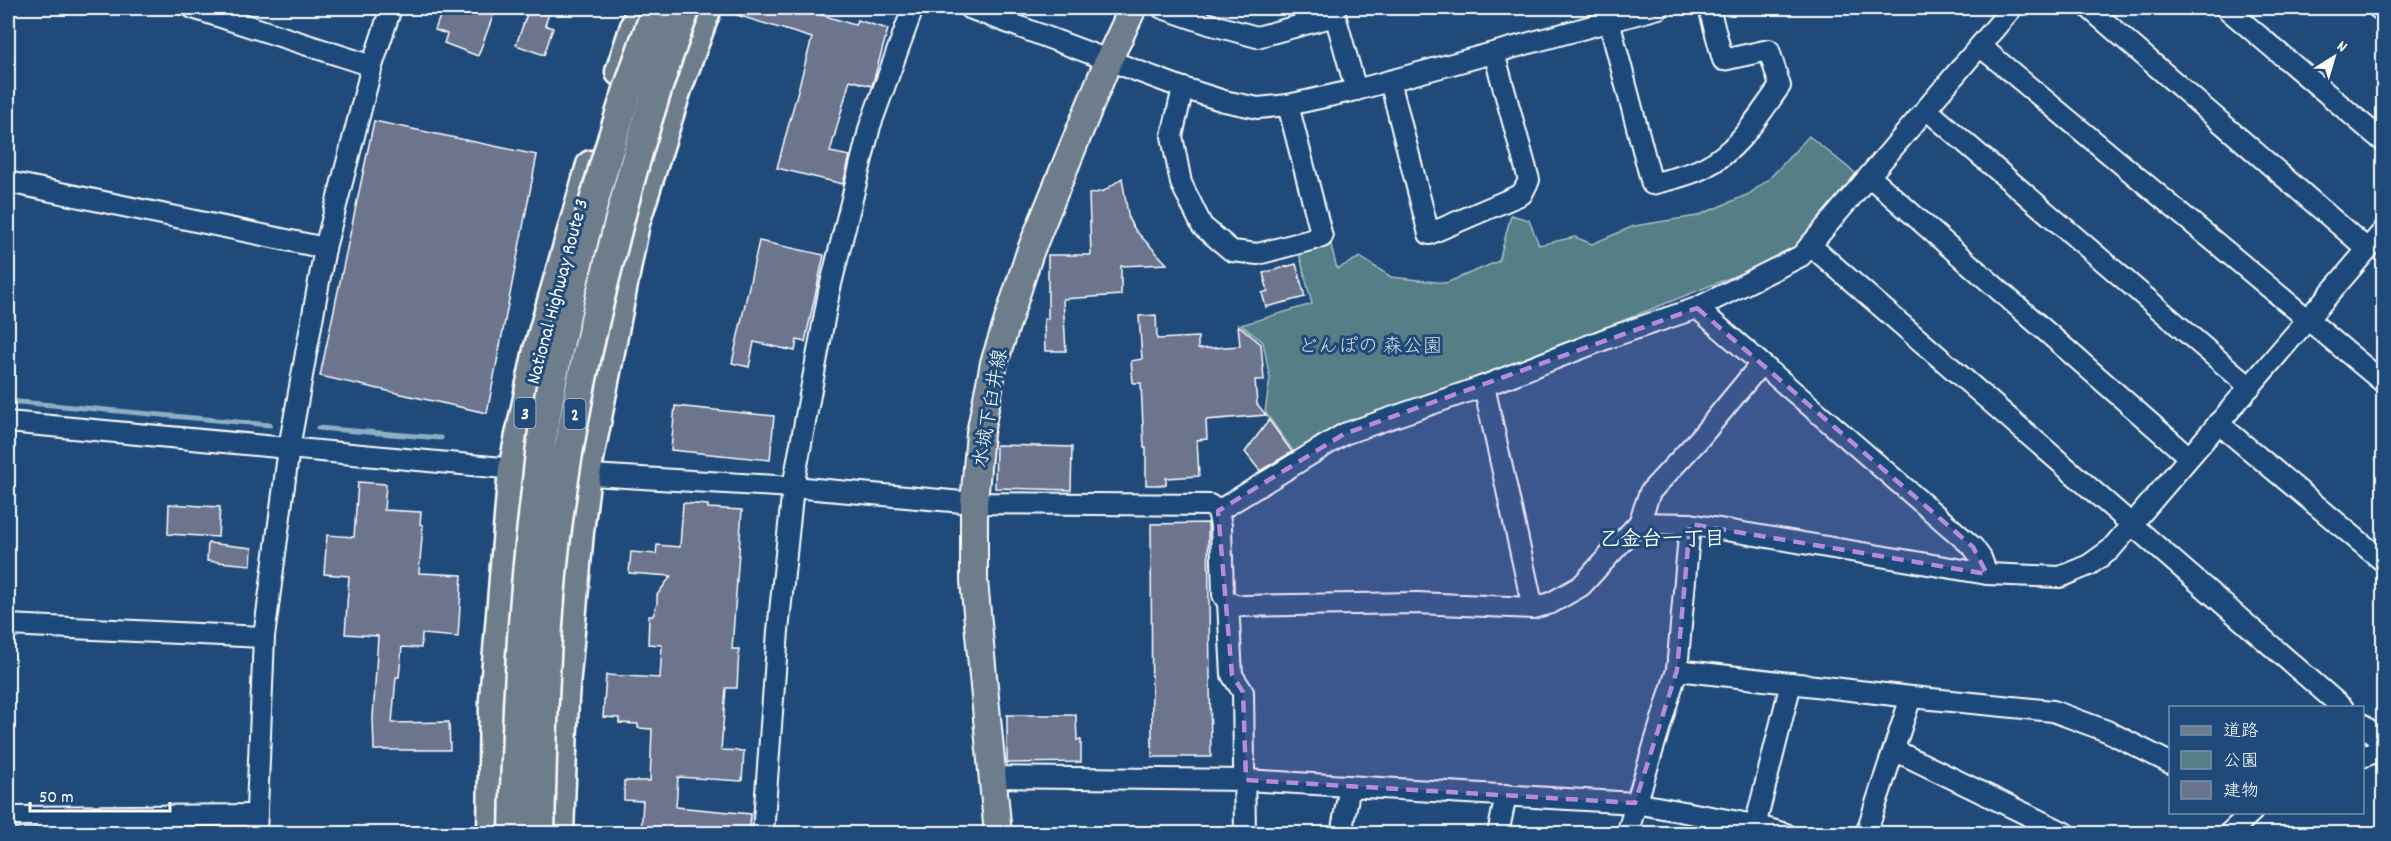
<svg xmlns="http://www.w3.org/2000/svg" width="2391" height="841" font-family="Dekko,'Klee One',sans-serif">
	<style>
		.green { fill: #557e86; stroke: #aabec2; stroke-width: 1.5 }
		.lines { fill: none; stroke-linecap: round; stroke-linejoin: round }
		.stream { stroke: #8dafc2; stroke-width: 5 }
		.building { fill: #6c748d; stroke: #fff; stroke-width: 1.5 }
		.minor-casing { stroke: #fff; stroke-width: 24 }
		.major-casing { stroke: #fff; stroke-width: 30 }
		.highway-casing { stroke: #fff; stroke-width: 33 }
		.minor { stroke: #1f4a7a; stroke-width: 20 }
		.major { stroke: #6d7d8c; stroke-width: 26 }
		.highway { stroke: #6d7d8c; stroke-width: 28 }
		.highway-bridge-casing { stroke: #fff; stroke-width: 33; stroke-linecap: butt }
		.highway-bridge { stroke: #6d7d8c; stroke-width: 28 }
		.marked { fill: #b68bdc; fill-opacity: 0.2; stroke: #b68bdc; stroke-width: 4.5; stroke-dasharray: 12 8; stroke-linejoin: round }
		.labels { text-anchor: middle; stroke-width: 6; stroke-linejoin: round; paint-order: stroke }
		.shield { fill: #1f4a7a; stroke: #bcc9d7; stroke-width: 1.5 }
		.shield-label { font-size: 18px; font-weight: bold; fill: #fff }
		.street-label { font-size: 20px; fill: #fff; stroke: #1f4a7a }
		.park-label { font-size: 20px; fill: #d4dfe1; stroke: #1f4a7a }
		.neighbourhood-label { font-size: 21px; font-weight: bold; fill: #fff; stroke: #1f4a7a }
	</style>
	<rect width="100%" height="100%" fill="#1f4a7a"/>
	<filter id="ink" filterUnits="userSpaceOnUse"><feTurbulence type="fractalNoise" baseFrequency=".0167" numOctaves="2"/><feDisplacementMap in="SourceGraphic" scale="12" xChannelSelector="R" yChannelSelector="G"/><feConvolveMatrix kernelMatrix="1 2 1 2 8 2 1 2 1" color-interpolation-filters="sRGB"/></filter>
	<g filter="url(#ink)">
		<path class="green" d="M1809 136 1860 177 1806 241 1787 255 1294 452 1265 412 1270 378 1263 342 1241 325 1312 304 1299 253 1331 245 1337 269 1360 257 1391 277 1446 283 1499 261 1511 215 1529 220 1539 245 1575 237 1592 244 1634 226 1697 216 1749 194 1769 179Z"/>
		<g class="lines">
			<g class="stream">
				<path d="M8 401 270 425"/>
				<path d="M318 428 441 438"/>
			</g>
		</g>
		<g class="building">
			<path d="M443 8H496L478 56 444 43 447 34 435 30Z"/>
			<path d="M529 8H551L545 25 553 28 544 55 516 45Z"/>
			<path d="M725 8H799L855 25 857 20 888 29 872 86 850 80 830 152 850 156 843 184 777 168 812 38 724 11Z"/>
			<path d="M374 121 537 155 487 413 320 376Z"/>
			<path d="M1122 178 1129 220 1136 231 1167 264 1121 266V295L1063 299 1066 351H1045L1044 319H1048V255H1091L1089 194 1104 191Z"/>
			<path d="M759 241 824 255 805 342 797 340 795 351 754 342 749 367 732 363Z"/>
			<path d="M1296 264 1305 297 1266 307 1262 293 1268 291 1263 273Z"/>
			<path d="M1156 315 1157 339 1198 337V349L1240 346 1238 325 1261 344 1264 380H1255L1257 404 1266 415 1206 420 1207 439 1197 440 1199 476 1166 478V485H1146V448H1144L1141 383H1133L1131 361 1142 359 1139 316Z"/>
			<path d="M675 406 774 416 770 460 671 450Z"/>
			<path d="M1269 420 1292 452 1260 471 1245 452Z"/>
			<path d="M996 445 1072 447 1071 490 995 488Z"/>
			<path d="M358 482 386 484 384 510 421 512 420 524 423 525 419 573 462 575 458 637 422 634 421 648 402 647 399 677H396L392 723 449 722 450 750H374L373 718 378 636 345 634 349 576 324 574 327 535 354 537Z"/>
			<path d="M683 503 708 505V508L742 510 732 649H739L737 688H726L721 750 744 751 742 781 678 777 676 807 751 814 749 834H641L643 801 624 800V781H650L652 729 638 728V724L619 723V718L603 717 606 675 660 678 662 645 648 644 649 616H653L657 604V595L671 576 629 573 631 552 656 554 657 545 680 547Z"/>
			<path d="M169 504 220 507 218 537 168 534Z"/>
			<path d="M1208 523 1211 757H1152L1151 524Z"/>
			<path d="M208 543 252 548 251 565 207 561Z"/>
			<path d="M1007 715H1076L1077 740H1081V762L1007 763Z"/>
		</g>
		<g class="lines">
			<defs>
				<g id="minor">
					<path d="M193 8 372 66"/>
					<path d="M969 8 1183 88 1224 101 1258 108 1288 105 1356 90 1659 8"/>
					<path d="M1162 8 1209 24 1257 37 1335 16"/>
					<path d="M1333 8 1356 90"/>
					<path d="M2089 8 2367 249"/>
					<path d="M2226 8 2384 142"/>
					<path d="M2378 8 2384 12"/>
					<path d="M1609 21 1652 184C1670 179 1689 176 1705 167 1738 151 1759 115 1780 86L1769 50 1723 60 1709 8"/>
					<path d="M1980 46 2384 383"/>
					<path d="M1390 81 1429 234 1522 194 1529 180 1494 53"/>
					<path d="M1183 88 1172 136 1181 183 1202 226 1232 251 1258 254 1322 237 1288 105"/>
					<path d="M1926 109 2250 387"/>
					<path d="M1869 176 2189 457"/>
					<path d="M8 182 325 248"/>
					<path d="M1810 245 2343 708"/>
					<path d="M1697 308 1973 547 1981 558 1987 574"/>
					<path d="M1484 386 1533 608"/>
					<path d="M8 422 525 470"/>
					<path d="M2218 423 2384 562"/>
					<path d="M575 474 793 487 974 503 1210 505 1218 511 1221 526 1223 595 1228 603 1232 675 1243 692 1245 834"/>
					<path d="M1218 511 1344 434 1484 386 1608 338 1697 308 1801 256 2012 8"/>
					<path d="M1639 523 1650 492 1699 439 1760 365"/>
					<path d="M1228 603 1241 606 1416 603 1533 608 1551 603 1581 586 1639 523 1690 524 1987 574 2060 577 2089 565 2110 550 2384 230"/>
					<path d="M8 625 264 637"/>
					<path d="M1677 670 1911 697 2053 711 2107 731 2170 763"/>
					<path d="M2362 724 2384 743"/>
					<path d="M1894 750 2067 834"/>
					<path d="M2362 757 2384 749"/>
					<path d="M993 777 1246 780 1635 803 1755 825 1786 834"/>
					<path d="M8 817 257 815"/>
					<path d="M256 834 264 637 289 448 325 248 372 66 391 8"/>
					<path d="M763 834 778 631 793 487 829 292 870 126 913 8"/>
					<path d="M1341 834 1350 786"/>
					<path d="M1498 834 1506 795"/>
					<path d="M1627 834 1677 670 1690 524"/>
					<path d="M1753 834 1791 683"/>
					<path d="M1866 834 1911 697"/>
					<path d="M2228 834 2252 812"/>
				</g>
				<path id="major" d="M998 834 974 581V503L980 433 994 363 1030 252 1109 59 1133 8"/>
				<g id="highway">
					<path d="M620 72 641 8"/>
					<path d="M492 834 494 699 513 469 538 350 591 165"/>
					<path d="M559 834 564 698 579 532 586 474 635 223 677 89 707 8"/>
				</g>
			</defs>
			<use href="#minor" class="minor-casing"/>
			<use href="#major" class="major-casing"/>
			<use href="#highway" class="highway-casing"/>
			<use href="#minor" class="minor"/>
			<use href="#major" class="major"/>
			<use href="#highway" class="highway"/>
			<defs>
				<g id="highway-bridge">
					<path d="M514 834C516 725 521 616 534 508 537 483 539 457 543 432 567 289 606 143 657 8"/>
					<path d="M540 834C542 748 544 661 552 575 562 464 585 354 613 246 633 165 656 85 686 8"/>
				</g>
			</defs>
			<use href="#highway-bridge" class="highway-bridge-casing"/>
			<use href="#highway-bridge" class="highway-bridge"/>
		</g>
	</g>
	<path class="marked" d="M1697 308 1973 547 1987 574 1690 524 1677 670 1635 803 1246 780 1243 692 1232 675 1218 511 1344 434Z"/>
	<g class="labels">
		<g class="shield">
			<rect x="514.5" y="398" width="21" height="30" rx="4.5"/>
			<rect x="564.5" y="399" width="21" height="30" rx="4.5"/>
		</g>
		<g class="shield-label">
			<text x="525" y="419">3</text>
			<text x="575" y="420">2</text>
		</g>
		<g class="street-label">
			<text transform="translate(556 291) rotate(-75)" y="7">National Highway Route 3</text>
			<text transform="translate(989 408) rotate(-80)" y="7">水城下臼井線</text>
		</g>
		<g class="park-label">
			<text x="1370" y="352">どんぽの 森公園</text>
		</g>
		<g class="neighbourhood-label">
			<text x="1662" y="545">乙金台一丁目</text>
		</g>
	</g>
	<rect width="2391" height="841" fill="none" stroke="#1f4a7a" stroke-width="30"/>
	<rect x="15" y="15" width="2361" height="811" fill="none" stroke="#fff" stroke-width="2" filter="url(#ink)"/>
	<rect x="2169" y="706" width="195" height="108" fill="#1f4a7a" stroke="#7992af" stroke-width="1.5"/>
	<rect x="2181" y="726" width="30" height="9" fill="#6d7d8c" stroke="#7992af" stroke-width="1.5"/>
	<text x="2223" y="736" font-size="18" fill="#ffffff">道路</text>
	<rect x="2181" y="751" width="30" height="18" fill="#557e86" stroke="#7992af" stroke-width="1.5"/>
	<text x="2223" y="766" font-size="18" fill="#ffffff">公園</text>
	<rect x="2181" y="781" width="30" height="18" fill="#6c748d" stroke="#7992af" stroke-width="1.5"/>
	<text x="2223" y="796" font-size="18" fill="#ffffff">建物</text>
	<g transform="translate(2334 57) rotate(37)" stroke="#1f4a7a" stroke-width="4.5" paint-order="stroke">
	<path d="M0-4.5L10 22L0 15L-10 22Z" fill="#ffffff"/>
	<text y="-9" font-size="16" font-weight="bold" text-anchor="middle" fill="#ffffff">N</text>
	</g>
	<path d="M30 802v9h140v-9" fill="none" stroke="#ffffff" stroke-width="3"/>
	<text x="39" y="802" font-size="18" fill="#ffffff" stroke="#1f4a7a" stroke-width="4.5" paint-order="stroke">50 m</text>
</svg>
